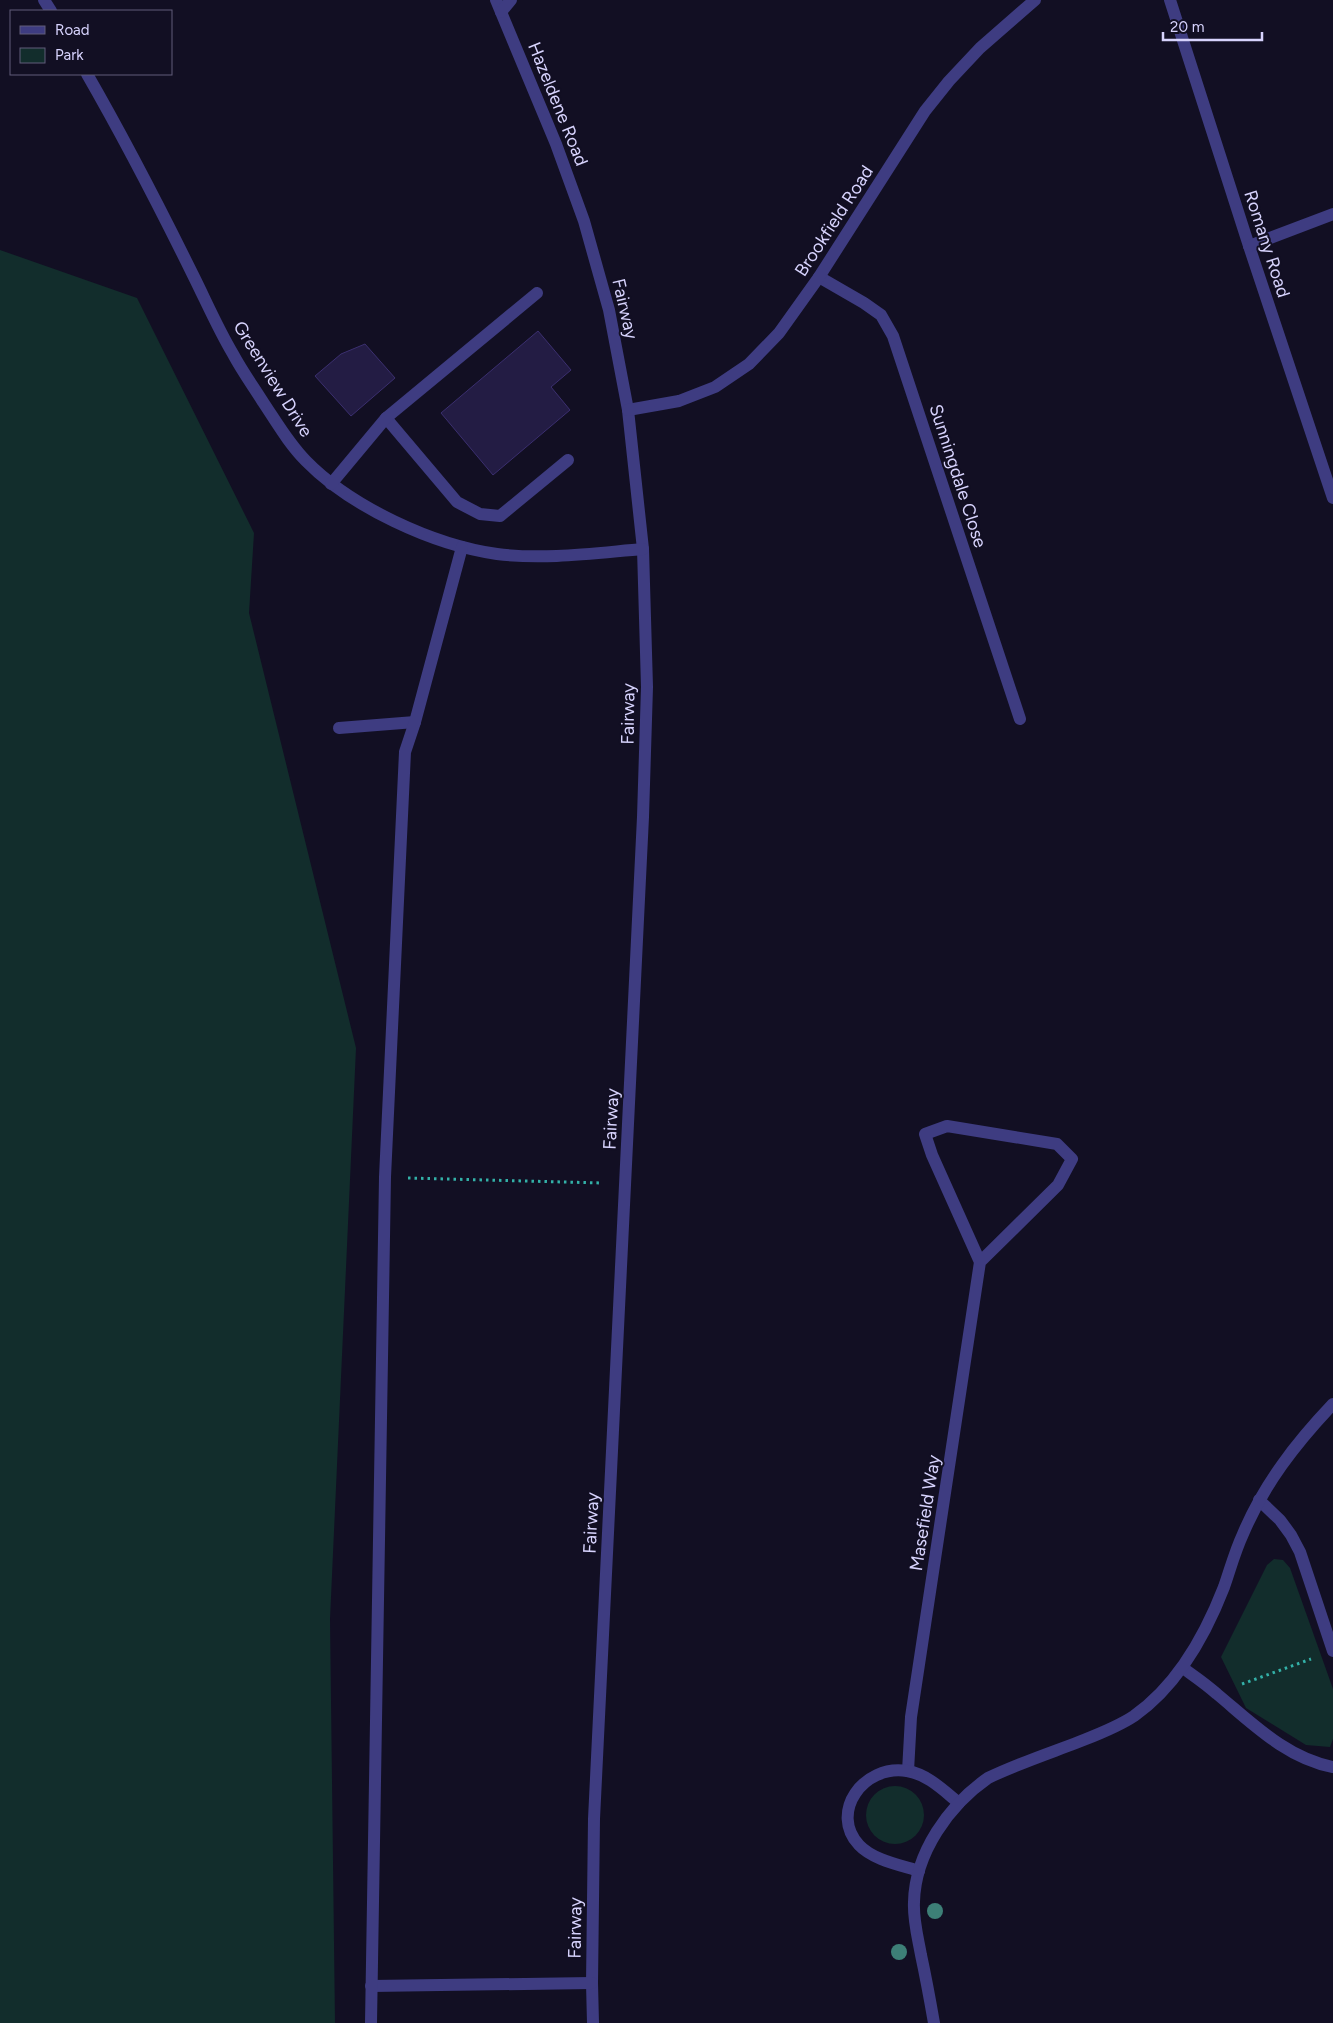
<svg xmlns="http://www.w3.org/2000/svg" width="1333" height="2023" font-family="Figtree,sans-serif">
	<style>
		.green { fill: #122d2c }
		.building { fill: #231c44; stroke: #3b2f6f }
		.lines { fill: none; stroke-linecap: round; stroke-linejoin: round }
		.path { stroke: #33b1a8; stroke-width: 3; stroke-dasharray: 2.5 4; stroke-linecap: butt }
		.minor { stroke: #3e3c81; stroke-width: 12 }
		.tree { fill: #3d7f77 }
		.labels { text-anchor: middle; stroke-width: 4; stroke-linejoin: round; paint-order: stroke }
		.street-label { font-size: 18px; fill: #d7d3fd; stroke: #120f23 }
	</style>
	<rect width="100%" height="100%" fill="#120f23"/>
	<g class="green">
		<path d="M0 250 137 298 254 533 249 613 356 1048 330 1619 335 2023H0Z"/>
		<path d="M1274 1559 1283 1560 1290 1568 1333 1689V1739L1330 1747 1306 1745 1246 1708 1221 1657 1267 1565Z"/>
		<circle cx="895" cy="1815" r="29"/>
	</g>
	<g class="building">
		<path d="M538 331 571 370 551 387 570 410 493 475 441 413Z"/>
		<path d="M365 344 395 378 351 416 315 376 341 354Z"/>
	</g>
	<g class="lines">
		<g class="path">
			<path d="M408 1178 602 1183"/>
			<path d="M1242 1684 1311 1659"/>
		</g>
		<g class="minor">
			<path d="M44 0 51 11"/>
			<path d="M496 0 556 144 584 221 609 310 628 410 643 549 647 687 643 817 594 1819 592 1983 593 2023"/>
			<path d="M1170 0 1249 246 1333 498"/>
			<path d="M501 12 511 0"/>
			<path d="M87 74C125 140 159 206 193 275 206 301 218 329 233 354 242 371 253 386 263 402 277 423 289 444 306 461 351 507 433 545 497 554 545 560 595 553 643 549"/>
			<path d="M1249 246 1333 214"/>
			<path d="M819 277 864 303 881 315 893 336 1020 719"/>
			<path d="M628 410 679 401 715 387 749 364 779 333 819 277 925 111 949 81 980 48 1035 0"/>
			<path d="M386 418 457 502 480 514 500 516 568 460"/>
			<path d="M331 484 386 418 537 293"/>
			<path d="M339 728 415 722"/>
			<path d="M1259 1500 1280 1520 1291 1535 1300 1552 1333 1651"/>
			<path d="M1183 1668C1194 1676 1206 1684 1217 1694 1252 1723 1286 1758 1333 1767"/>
			<path d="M908 1771 911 1717 980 1262 932 1155 925 1134 947 1126 1057 1144 1072 1159 1058 1185 980 1262"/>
			<path d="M919 1871C900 1865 873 1860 859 1845 829 1813 863 1764 907 1771 927 1774 943 1790 959 1803"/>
			<path d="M371 1986 592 1983"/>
			<path d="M371 2023 385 1177 405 752 415 722 462 547"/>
			<path d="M934 2023C930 2000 926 1978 921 1955 918 1938 913 1920 914 1902 915 1853 949 1805 988 1778 1017 1764 1047 1754 1076 1743 1096 1735 1116 1728 1134 1716 1178 1685 1205 1636 1224 1587 1230 1570 1235 1551 1243 1534 1264 1484 1296 1443 1333 1404"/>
		</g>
	</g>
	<g class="tree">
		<circle cx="935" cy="1911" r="8"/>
		<circle cx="899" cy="1952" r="8"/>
	</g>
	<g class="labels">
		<g class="street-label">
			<text transform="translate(558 104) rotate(68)" y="6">Hazeldene Road</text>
			<text transform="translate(834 221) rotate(-57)" y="6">Brookfield Road</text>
			<text transform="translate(1267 244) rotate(72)" y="6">Romany Road</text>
			<text transform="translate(625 309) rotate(77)" y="6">Fairway</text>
			<text transform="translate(273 379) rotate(58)" y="6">Greenview Drive</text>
			<text transform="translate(958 476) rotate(72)" y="6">Sunningdale Close</text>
			<text transform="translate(628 714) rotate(-89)" y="6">Fairway</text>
			<text transform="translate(611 1119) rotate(-87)" y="6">Fairway</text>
			<text transform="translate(925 1513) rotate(-81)" y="6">Masefield Way</text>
			<text transform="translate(591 1523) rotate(-87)" y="6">Fairway</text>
			<text transform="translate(575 1928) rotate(-89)" y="6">Fairway</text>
		</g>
	</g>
	<rect x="10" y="10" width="162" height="65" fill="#120f23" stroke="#615d7a"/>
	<rect x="20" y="26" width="25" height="8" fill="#3e3c81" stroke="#615d7a"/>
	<text x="55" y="35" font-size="15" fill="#d7d3fd">Road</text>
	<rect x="20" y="48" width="25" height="15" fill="#122d2c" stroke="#615d7a"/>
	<text x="55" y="60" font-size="15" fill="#d7d3fd">Park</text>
	<path d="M1163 32v8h99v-8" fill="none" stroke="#d7d3fd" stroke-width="2.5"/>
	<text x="1170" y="32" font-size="15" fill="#d7d3fd" stroke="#120f23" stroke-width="4" paint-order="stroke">20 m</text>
</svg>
